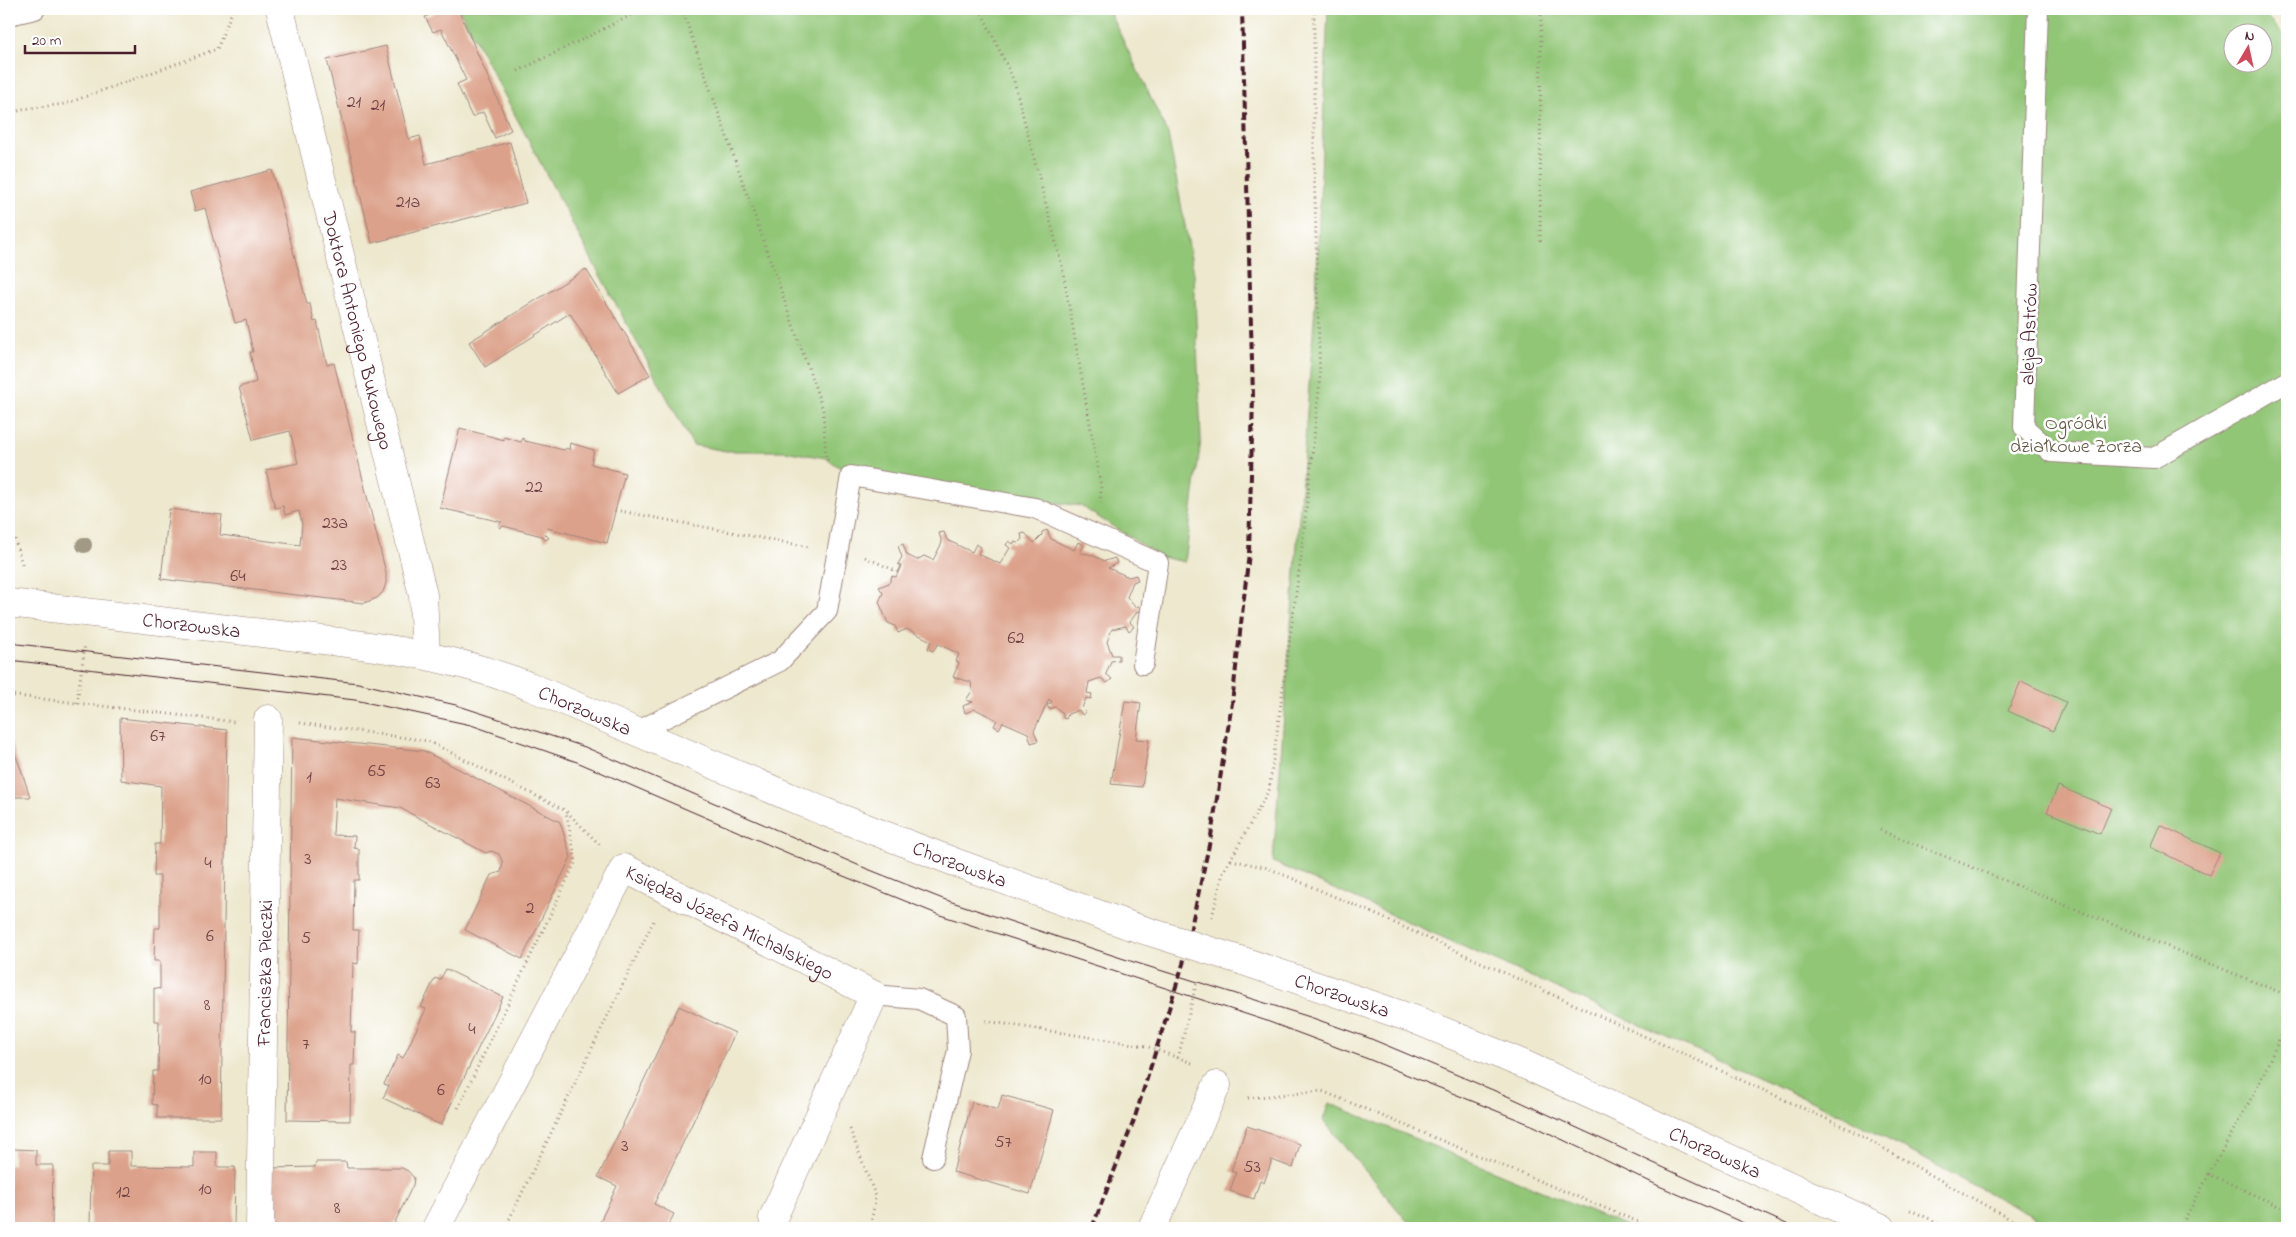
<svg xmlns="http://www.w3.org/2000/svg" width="2296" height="1237" font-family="'Indie Flower',sans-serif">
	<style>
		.green { fill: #92c677; stroke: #6e7251; fill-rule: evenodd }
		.building { fill: #dca18a }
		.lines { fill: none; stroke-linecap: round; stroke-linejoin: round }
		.service-casing { stroke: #9c847c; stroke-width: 22 }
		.minor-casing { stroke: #9c847c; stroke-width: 29 }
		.tertiary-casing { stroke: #9c847c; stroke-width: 29 }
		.path { stroke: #9c847c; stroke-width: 3; stroke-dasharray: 1 4; stroke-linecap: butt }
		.service { stroke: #fff; stroke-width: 20 }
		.minor { stroke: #fff; stroke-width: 28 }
		.tertiary { stroke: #fff; stroke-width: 28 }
		.tram { stroke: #4a1f2b; stroke-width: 1 }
		.rail { stroke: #4a1f2b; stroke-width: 4; stroke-dasharray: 8 4; stroke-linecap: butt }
		.tertiary-bridge-casing { stroke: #9c847c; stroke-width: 29; stroke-linecap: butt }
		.tertiary-bridge { stroke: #fff; stroke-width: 28 }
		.tree { fill: #a19983 }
		.labels { text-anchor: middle; stroke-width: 5; stroke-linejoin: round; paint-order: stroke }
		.number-label { font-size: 18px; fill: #6e4043 }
		.street-label { font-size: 20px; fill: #4a1f2b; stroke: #fff }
		.park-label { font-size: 20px; fill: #635946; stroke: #fff }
	</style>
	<rect width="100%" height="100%" fill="#fff"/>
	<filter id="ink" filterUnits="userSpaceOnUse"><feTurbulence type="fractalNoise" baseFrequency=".02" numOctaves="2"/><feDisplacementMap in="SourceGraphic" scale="10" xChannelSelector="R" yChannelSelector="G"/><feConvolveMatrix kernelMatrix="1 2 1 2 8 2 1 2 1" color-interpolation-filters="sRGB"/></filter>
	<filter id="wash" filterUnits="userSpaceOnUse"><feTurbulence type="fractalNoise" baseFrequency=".0096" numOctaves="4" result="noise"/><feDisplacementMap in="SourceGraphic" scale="20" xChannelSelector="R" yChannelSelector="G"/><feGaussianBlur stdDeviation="1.12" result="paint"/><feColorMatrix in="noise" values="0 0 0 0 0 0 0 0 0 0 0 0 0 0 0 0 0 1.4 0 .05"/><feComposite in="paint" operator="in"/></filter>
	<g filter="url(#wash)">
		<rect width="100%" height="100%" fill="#ede8ce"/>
		<g class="green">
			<path d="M459 9H1108L1168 134 1194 274 1201 439 1185 562 1161 557 1081 506 846 472 826 458 784 451H726L693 445 594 264Z"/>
			<path d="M1328 9H2258L2287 38V1228H2054L1840 1114 1273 862 1316 293ZM2234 32H2264V62H2234Z"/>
			<path d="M1329 1103 1631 1228H1413L1323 1120Z"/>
		</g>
		<g id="blocks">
			<g class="building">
				<path d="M443 9H458L511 130 495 138 483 112 472 117 457 84 466 80 441 29 433 32 425 17Z"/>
				<path d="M386 46 409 139 420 136 426 164 510 142 526 203 372 243 327 60Z"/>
				<path d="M272 170 307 304H310L314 322 317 321 327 365 334 363 386 573V583L383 592 377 598 364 603 161 579 169 509 222 515 220 535 300 545 302 524 299 511 285 515 283 506 275 508 266 470 298 463 290 431 253 440 239 387 256 382 250 352H253L246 320 235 323 205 208 195 211 190 192Z"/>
				<path d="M586 269 650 375 618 393 570 313 485 367 469 342Z"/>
				<path d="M460 428 504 440V437L521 442 523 438 525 441 564 450 567 448 569 450 570 443 594 450 591 464 625 473 607 543 547 528 545 534 549 538 545 540 542 536 503 526 500 528 498 525 502 522 440 508Z"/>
				<path d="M1047 530 1051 539 1074 550 1078 542 1084 545 1080 553 1089 554 1105 561 1115 558 1117 563 1108 568 1129 577 1136 575 1138 580 1133 582 1127 597 1135 607 1139 606 1140 611 1137 612 1130 622 1134 627 1129 631 1126 626 1112 629 1107 642 1112 655H1119V660L1111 661 1106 674 1112 679 1107 683 1101 678 1089 682 1087 693 1092 694 1091 699 1086 698 1082 708 1086 712 1082 715 1079 710 1068 714 1066 719 1063 718V713L1055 707 1049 709 1047 705 1052 702 1049 699 1034 731 1038 741 1031 743 1028 733 1003 722 999 729 994 726 997 720 975 709 965 713 963 706 973 702 966 700 972 691 971 682 953 677 959 663 956 661 959 654 938 644 933 651 928 649 931 641 907 629 898 633 895 626 888 623 879 602 883 593 879 587 889 583 892 576 896 577 901 566 898 564 902 557 898 546 903 544 907 555 917 560 924 556 933 560 942 543 939 533 944 532 947 540 972 552 976 544 981 547 978 554 1000 564 1010 548 1006 545 1009 541 1013 544 1014 542 1018 543 1022 539 1021 534 1025 533 1034 543 1042 535V532Z"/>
				<path d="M2021 681 2066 702 2053 731 2008 711Z"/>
				<path d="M1125 701 1141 703 1136 739 1149 740 1142 787 1111 784Z"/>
				<path d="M120 718 227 730 221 1118H157V1105L152 1104 153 1071H158L159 1021H154V988L160 989V961H154L155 928H160V876H154L155 844H160L161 786 121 780Z"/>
				<path d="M292 737 424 751 560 822 571 857 522 959 465 930 491 875 501 872 503 863 499 854 491 851 486 853 400 808 335 798 333 835 355 836 354 848 359 849V880H354L353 930H359L358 964 353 963 351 1032H355L354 1065H351L350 1121 287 1120Z"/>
				<path d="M9 738 22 772 30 797H9Z"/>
				<path d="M2058 786 2111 808 2100 834 2047 812Z"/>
				<path d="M2160 825 2220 853 2209 875 2150 847Z"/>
				<path d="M446 969 503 997 441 1125 383 1098 389 1086 384 1084 398 1055 403 1058 426 1009 421 1007 435 978 440 980Z"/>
				<path d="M679 1006 735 1033 654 1204 674 1214 667 1228H597L617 1186 598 1177Z"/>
				<path d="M1002 1095 1054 1110 1030 1194 953 1172 972 1102 998 1110Z"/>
				<path d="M1247 1126 1300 1144 1293 1168 1272 1160 1264 1183 1260 1181 1254 1199 1230 1191 1236 1173 1231 1171Z"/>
				<path d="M13 1149 36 1150V1165H53L52 1228H9V1165H13Z"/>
				<path d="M108 1151H131V1166L194 1167V1152H217V1167H235L234 1228H90L91 1166H108Z"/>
				<path d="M316 1162H346L347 1168H402L408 1171 414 1178 413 1185 392 1228H272V1168L315 1167Z"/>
			</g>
		</g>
	</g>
	<g filter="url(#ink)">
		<use href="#blocks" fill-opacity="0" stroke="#9c847c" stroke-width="1"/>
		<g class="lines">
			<defs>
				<g id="service">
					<path d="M2038 9 2024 427 2051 452 2154 458 2287 382"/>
					<path d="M9 15 35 9"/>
					<path d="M636 732 780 661 827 611 851 476 1035 508 1158 563 1143 664"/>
					<path d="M874 995 919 999 956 1016 958 1050 933 1158"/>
				</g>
				<g id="minor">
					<path id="s1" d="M280 9 423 595 426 655"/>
					<path id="s2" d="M260 1228 268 719"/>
					<path id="s3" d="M436 1228 624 868 874 995 773 1218"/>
					<path d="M1152 1228 1217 1085"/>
				</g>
				<g id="tertiary">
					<path id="s4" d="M9 603C93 613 177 623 262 633 353 643 443 652 529 686L825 812 957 863 1131 926"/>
					<path id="s5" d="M1243 961 1416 1020 1523 1064 1882 1228"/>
				</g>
			</defs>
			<use href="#service" class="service-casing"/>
			<use href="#minor" class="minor-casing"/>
			<use href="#tertiary" class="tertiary-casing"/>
			<g class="path">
				<path d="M682 9 823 410 826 458 828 460"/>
				<path d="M980 9 1014 81 1062 266 1101 486 1100 506"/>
				<path d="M518 71 644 9"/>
				<path d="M9 115 23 109 65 104 217 49 233 9"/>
				<path d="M1540 241 1541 9"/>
				<path d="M615 510 809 547"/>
				<path d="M9 520 23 567"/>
				<path d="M865 557 898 572"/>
				<path d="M9 695 236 722"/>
				<path d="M77 703 85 644"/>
				<path d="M300 723 428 741 566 811 601 846"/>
				<path d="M1880 830 2287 995"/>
				<path d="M1231 860 1268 868 1368 911 1847 1128 2026 1228"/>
				<path d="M1212 917 1223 873 1269 790 1301 557 1320 381 1314 163V9"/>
				<path d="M986 1021 1146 1046 1192 1063"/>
				<path d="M1178 1058 1197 981"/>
				<path d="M1248 1098 1322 1091 1653 1228"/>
				<path d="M458 1108 576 861 566 812"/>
				<path d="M850 1129 876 1197 870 1228"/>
				<path d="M2209 1174 2257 1088 2287 1022"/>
				<path d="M1910 1210 1950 1228"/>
				<path d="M505 1228 654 920"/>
				<path d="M2180 1228 2209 1174 2287 1210"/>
			</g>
			<use href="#service" class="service"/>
			<use href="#minor" class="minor"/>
			<use href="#tertiary" class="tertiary"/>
			<g class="tram">
				<path d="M9 643 358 683 456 705 585 747 860 866 943 899 1121 958 1310 1017 1369 1038 1512 1098 1795 1228"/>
				<path d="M9 660 355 700 471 725 577 762 804 860 937 914 1264 1020 1368 1059 1534 1126 1659 1186 1755 1228"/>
			</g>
			<path class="rail" d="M1092 1228 1134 1120 1183 964 1211 836 1232 703 1249 553 1253 396 1242 9"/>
			<defs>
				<path id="tertiary-bridge" d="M1131 926 1243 961"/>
			</defs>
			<use href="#tertiary-bridge" class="tertiary-bridge-casing"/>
			<use href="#tertiary-bridge" class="tertiary-bridge"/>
		</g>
		<circle class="tree" cx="84" cy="545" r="8"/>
	</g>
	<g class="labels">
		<g class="number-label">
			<text x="354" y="107">21</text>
			<text x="378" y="110">21</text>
			<text x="408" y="207">21a</text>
			<text x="534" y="492">22</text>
			<text x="335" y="528">23a</text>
			<text x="339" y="570">23</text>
			<text x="238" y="581">64</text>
			<text x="1016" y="643">62</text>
			<text x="158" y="741">67</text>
			<text x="377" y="776">65</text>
			<text x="309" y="782">1</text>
			<text x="433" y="788">63</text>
			<text x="308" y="864">3</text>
			<text x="208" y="868">4</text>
			<text x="530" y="913">2</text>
			<text x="210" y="941">6</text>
			<text x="306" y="943">5</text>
			<text x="207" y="1010">8</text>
			<text x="472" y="1034">4</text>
			<text x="306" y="1049">7</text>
			<text x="205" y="1084">10</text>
			<text x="441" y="1095">6</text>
			<text x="1003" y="1147">57</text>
			<text x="625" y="1151">3</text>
			<text x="1252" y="1172">53</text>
			<text x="205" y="1194">10</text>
			<text x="123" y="1197">12</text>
			<text x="337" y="1213">8</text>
		</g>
		<g class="street-label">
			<text dy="7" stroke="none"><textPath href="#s1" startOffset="331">Doktora Antoniego Bukowego</textPath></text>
			<text transform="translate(2028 334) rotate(-88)" y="7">aleja Astrów</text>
			<text dy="7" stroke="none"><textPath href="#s4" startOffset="184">Chorzowska</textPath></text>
			<text dy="7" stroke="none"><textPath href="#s4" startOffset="589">Chorzowska</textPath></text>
			<text dy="7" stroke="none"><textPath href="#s4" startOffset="994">Chorzowska</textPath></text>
			<text dy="7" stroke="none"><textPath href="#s3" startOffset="525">Księdza Józefa Michalskiego</textPath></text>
			<text dy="7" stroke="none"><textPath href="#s2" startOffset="255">Franciszka Pieczki</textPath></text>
			<text dy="7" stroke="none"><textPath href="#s5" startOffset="105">Chorzowska</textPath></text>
			<text dy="7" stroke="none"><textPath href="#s5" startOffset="510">Chorzowska</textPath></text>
		</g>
		<g class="park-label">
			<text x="2076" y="429">Ogródki<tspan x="2076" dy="23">działkowe Zorza</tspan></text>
		</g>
	</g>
	<rect width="2296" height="1237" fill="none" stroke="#fff" stroke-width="30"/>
	<g transform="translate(2248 48) rotate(9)"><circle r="24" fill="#ffffff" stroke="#b7a5aa"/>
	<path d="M0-4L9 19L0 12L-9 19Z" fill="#d1495b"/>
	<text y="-8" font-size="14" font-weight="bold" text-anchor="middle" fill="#4a1f2b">N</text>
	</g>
	<path d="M25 45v8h110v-8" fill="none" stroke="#4a1f2b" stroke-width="2.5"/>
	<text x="32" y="45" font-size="15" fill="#4a1f2b" stroke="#ffffff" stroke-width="4" paint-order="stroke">20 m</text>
</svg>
